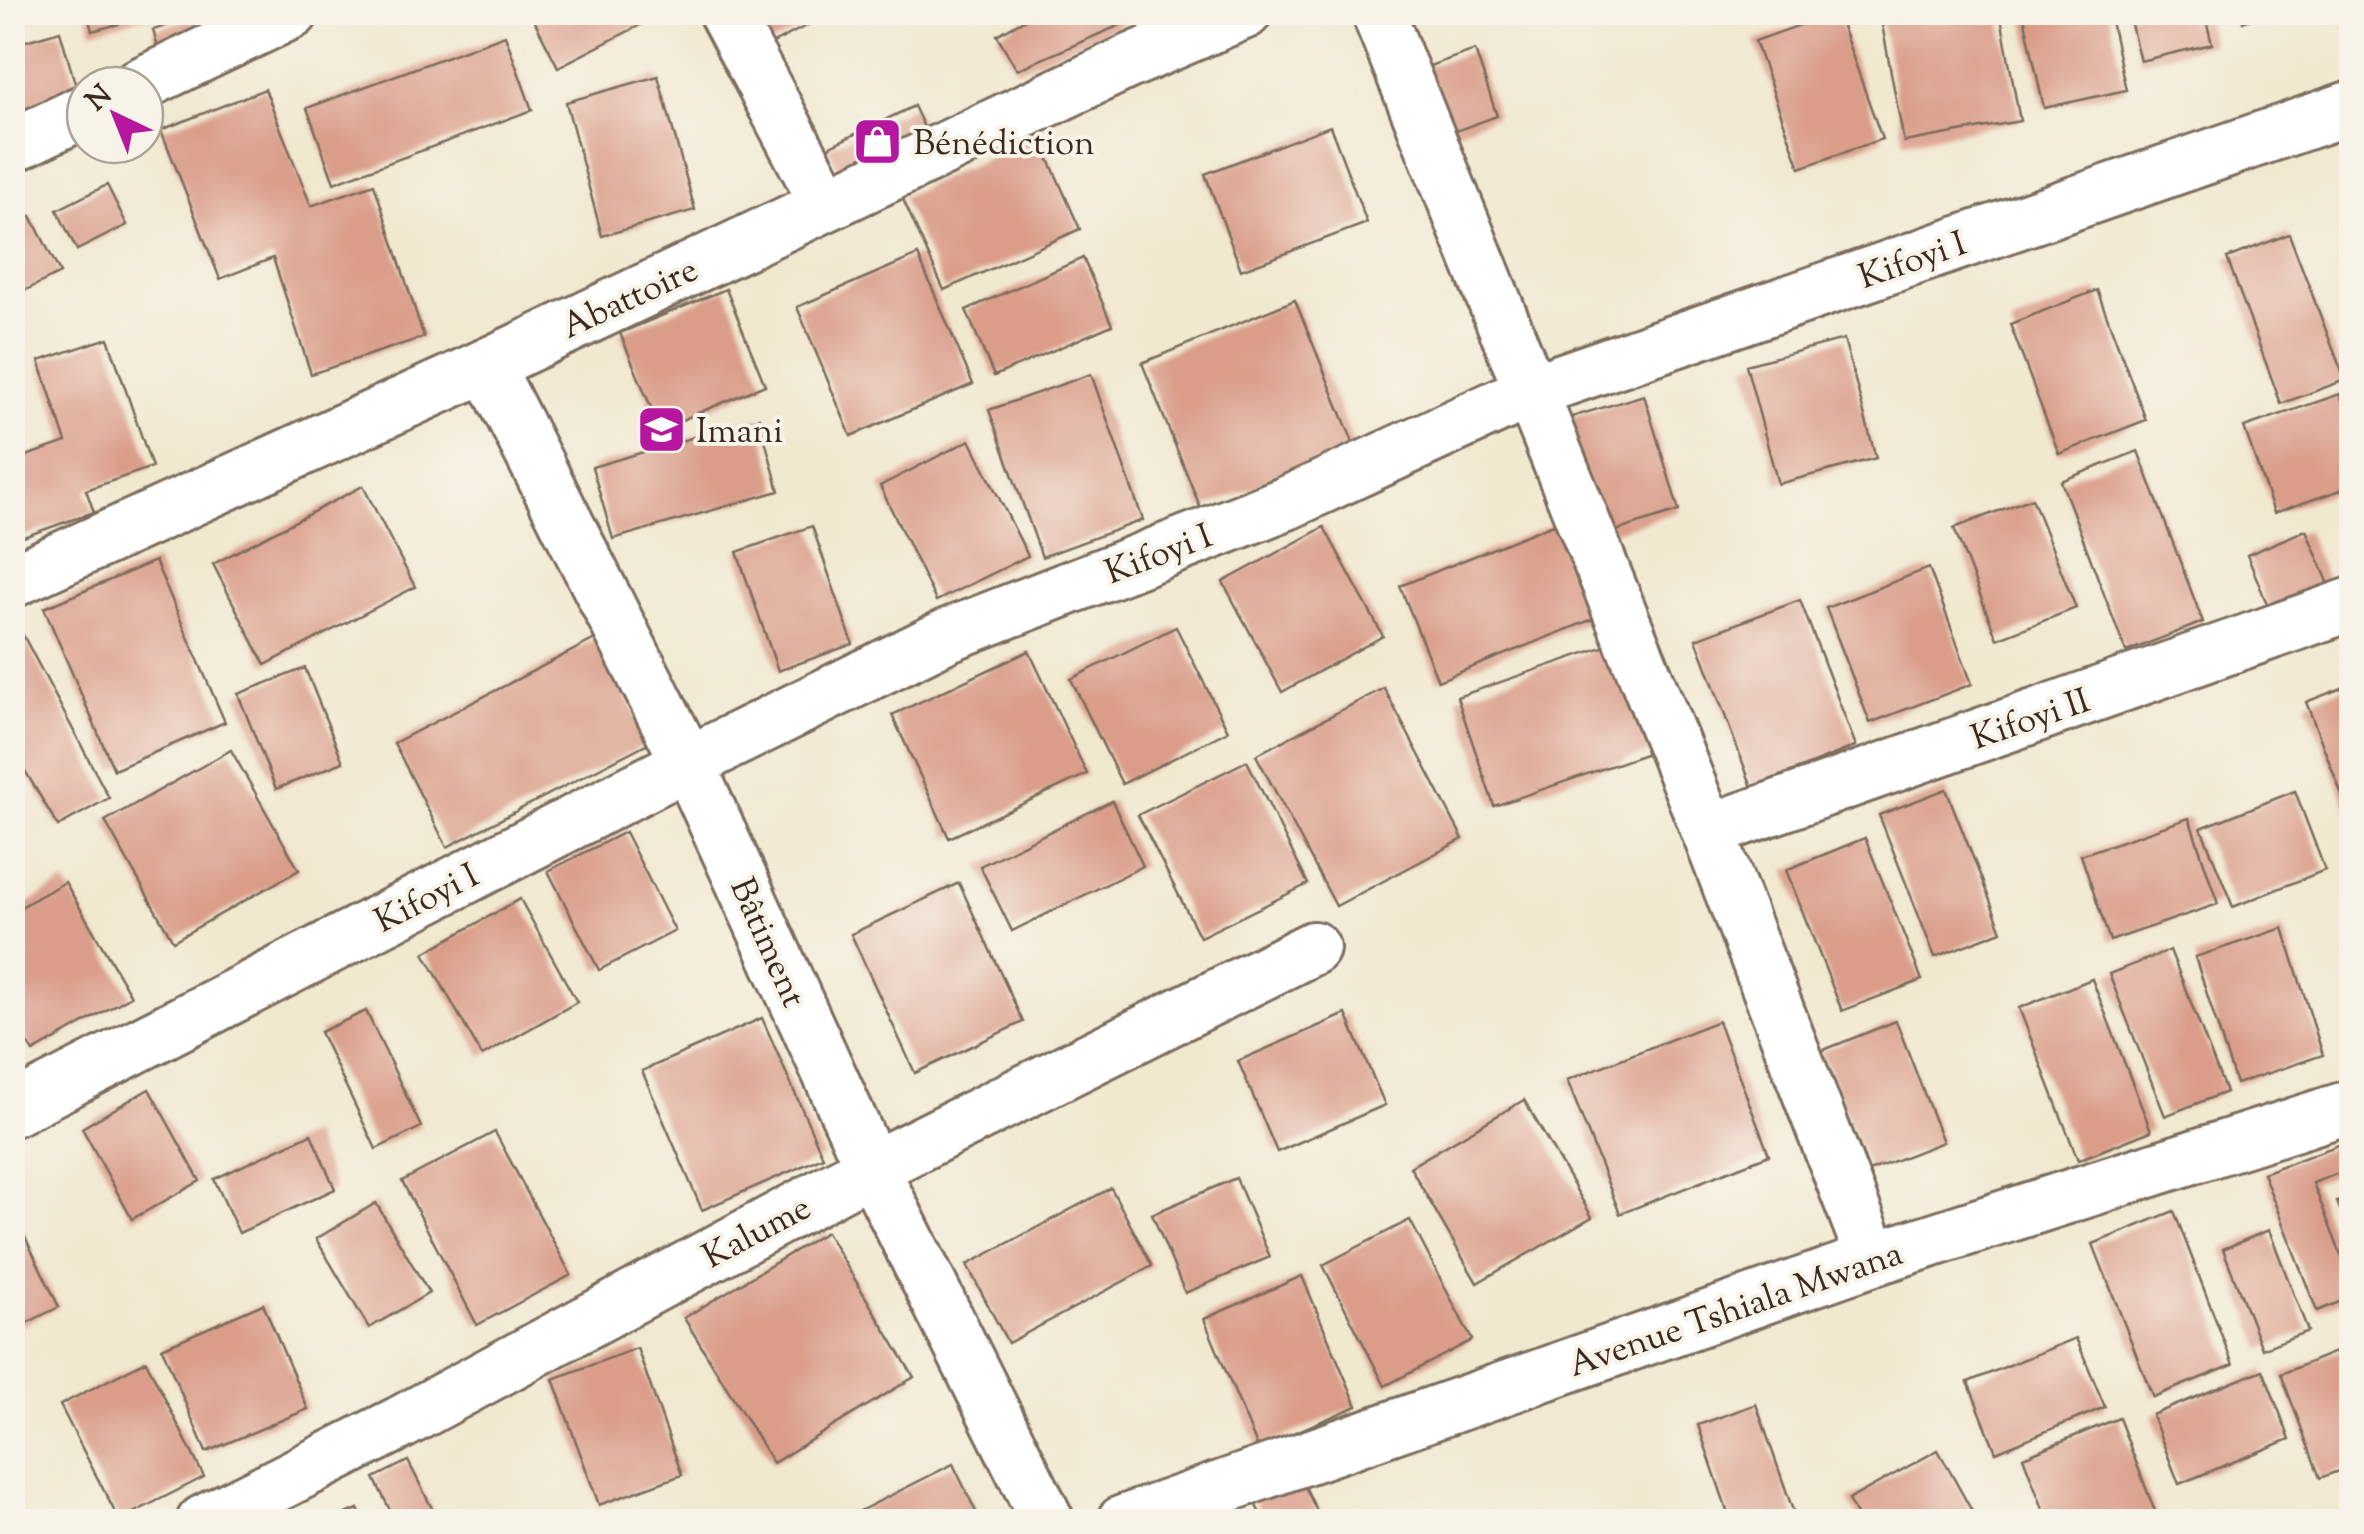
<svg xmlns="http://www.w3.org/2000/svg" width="2364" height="1534" font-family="'Sorts Mill Goudy',serif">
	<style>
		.building { fill: #da9d8a }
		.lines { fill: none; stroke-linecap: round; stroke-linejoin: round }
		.minor-casing { stroke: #7b6c5c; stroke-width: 58 }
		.minor { stroke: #fff; stroke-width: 52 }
		.labels { text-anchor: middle; stroke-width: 8; stroke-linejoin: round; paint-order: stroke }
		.poi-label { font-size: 35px; fill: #3b2a1e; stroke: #f7f3e8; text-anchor: start }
		.street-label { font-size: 35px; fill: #3b2a1e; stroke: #f7f3e8 }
	</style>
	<rect width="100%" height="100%" fill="#f7f3e8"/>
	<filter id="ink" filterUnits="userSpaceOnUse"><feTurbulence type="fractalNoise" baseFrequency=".01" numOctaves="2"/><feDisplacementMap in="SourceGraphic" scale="20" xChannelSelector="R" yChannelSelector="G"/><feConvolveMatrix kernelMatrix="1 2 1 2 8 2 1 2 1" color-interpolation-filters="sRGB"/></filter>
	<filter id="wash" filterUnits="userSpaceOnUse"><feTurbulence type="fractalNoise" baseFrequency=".0048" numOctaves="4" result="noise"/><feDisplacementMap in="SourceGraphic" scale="40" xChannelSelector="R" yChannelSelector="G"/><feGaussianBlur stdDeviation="2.25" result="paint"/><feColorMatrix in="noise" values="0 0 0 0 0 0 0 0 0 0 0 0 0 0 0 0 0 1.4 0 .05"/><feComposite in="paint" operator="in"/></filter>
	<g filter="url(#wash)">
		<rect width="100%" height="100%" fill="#f1e8d0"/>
		<g id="blocks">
			<g class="building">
				<path d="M12 12H42V13L12 24Z"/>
				<path d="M87 12H157V14L92 31Z"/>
				<path d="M530 12H666L558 67Z"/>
				<path d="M755 12H833L771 44Z"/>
				<path d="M1038 12H1150L1017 70 997 35Z"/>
				<path d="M1837 12 1882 139 1800 168 1755 41Z"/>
				<path d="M1916 12H2000L2020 121 1904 142 1881 19Z"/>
				<path d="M2023 12H2109L2126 90 2044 108Z"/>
				<path d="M2128 12H2204L2212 44 2140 61Z"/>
				<path d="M2240 12H2268V13L2243 22Z"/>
				<path d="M192 18 206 69 167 81 153 30Z"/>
				<path d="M60 31 83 111 26 127 12 78V45Z"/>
				<path d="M505 35 532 110 334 183 307 108Z"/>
				<path d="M1475 50 1497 116 1442 136 1418 70Z"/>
				<path d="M136 57 148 85H83L81 81Z"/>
				<path d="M658 76 695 210 602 236 566 102Z"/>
				<path d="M265 89 311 206 374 184 424 337 311 374 273 258 220 279 161 130Z"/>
				<path d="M914 106 928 136 842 176 828 147Z"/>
				<path d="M1330 126 1367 223 1241 270 1205 174Z"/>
				<path d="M1038 135 1080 229 944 290 902 197Z"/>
				<path d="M107 185 127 225 77 250 57 210Z"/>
				<path d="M31 216 60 273 14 296 12 225Z"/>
				<path d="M2289 234 2345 380 2281 404 2227 258Z"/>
				<path d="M918 255 973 384 851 436 797 307Z"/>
				<path d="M1083 258 1112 325 994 376 966 310Z"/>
				<path d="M726 289 765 385 660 429 620 333Z"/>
				<path d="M2097 290 2146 420 2059 454 2010 324Z"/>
				<path d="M1295 300 1355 447 1201 509 1142 363Z"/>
				<path d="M108 338 152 467 86 490 94 512 12 541V461L66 442 39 361Z"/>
				<path d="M1844 339 1876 458 1778 484 1746 365Z"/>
				<path d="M1091 374 1143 520 1042 557 989 410Z"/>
				<path d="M2340 394 2352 426V486L2274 513 2244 427Z"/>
				<path d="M1644 395 1679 511 1603 535 1568 418Z"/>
				<path d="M759 418 779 491 613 539 592 467Z"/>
				<path d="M970 440 1028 556 936 601 880 486Z"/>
				<path d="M2138 451 2203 622 2126 652 2061 481Z"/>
				<path d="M363 486 415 587 265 665 213 564Z"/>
				<path d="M2032 498 2076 608 1997 639 1954 528Z"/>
				<path d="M1566 519 1603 615 1438 681 1400 586Z"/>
				<path d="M812 526 853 644 778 671 737 552Z"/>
				<path d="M1324 527 1383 636 1282 692 1223 582Z"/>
				<path d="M2306 530 2334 596 2274 621 2247 555Z"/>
				<path d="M155 561 225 722 114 770 44 608Z"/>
				<path d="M1929 568 1972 684 1870 723 1826 608Z"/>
				<path d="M1800 600 1856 746 1752 787 1696 639Z"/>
				<path d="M12 614 109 798 58 826 12 749Z"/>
				<path d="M1176 627 1228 731 1122 784 1071 679Z"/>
				<path d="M597 638 650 742 447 847 394 743Z"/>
				<path d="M1620 641 1657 750 1494 806 1457 697Z"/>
				<path d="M1029 651 1087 774 949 838 892 715Z"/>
				<path d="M305 668 343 762 276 789 238 694Z"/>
				<path d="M2352 684V818H2351L2306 702Z"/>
				<path d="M1384 688 1463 839 1336 906 1256 755Z"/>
				<path d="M231 750 299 870 173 941 105 821Z"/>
				<path d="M1247 761 1308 884 1200 937 1138 815Z"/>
				<path d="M1946 789 2002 931 1935 957 1879 815Z"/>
				<path d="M2295 791 2325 870 2233 907 2201 828Z"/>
				<path d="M1112 801 1143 866 1012 931 980 866Z"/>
				<path d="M2189 818 2218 904 2110 941 2081 855Z"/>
				<path d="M625 832 675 931 599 970 548 871Z"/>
				<path d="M1865 838 1922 980 1842 1011 1786 870Z"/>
				<path d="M65 882 131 996 33 1052 12 1016V912Z"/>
				<path d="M959 883 1023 1022 915 1073 851 934Z"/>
				<path d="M520 899 577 1002 482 1056 424 953Z"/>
				<path d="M2283 928 2323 1055 2236 1084 2195 957Z"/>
				<path d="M2170 950 2226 1092 2165 1116 2109 974Z"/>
				<path d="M2092 979 2151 1131 2078 1160 2019 1008Z"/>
				<path d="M366 1011 421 1127 376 1149 320 1032Z"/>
				<path d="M1346 1014 1385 1105 1277 1152 1238 1061Z"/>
				<path d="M762 1018 823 1157 702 1210 642 1071Z"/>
				<path d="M1718 1021 1769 1155 1620 1214 1567 1080Z"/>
				<path d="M1896 1021 1943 1142 1869 1171 1821 1051Z"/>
				<path d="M149 1089 200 1181 132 1219 82 1128Z"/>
				<path d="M1524 1100 1592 1217 1477 1283 1410 1167Z"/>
				<path d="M495 1132 571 1275 477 1325 402 1181Z"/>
				<path d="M311 1134 335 1189 239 1233 214 1179Z"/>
				<path d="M2352 1140V1168L2313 1183 2352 1283V1297L2317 1311 2263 1173Z"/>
				<path d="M1236 1178 1270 1257 1185 1293 1152 1214Z"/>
				<path d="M1111 1188 1152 1266 1008 1343 967 1265Z"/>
				<path d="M2352 1196V1237H2351L2337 1202Z"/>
				<path d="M376 1203 429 1293 369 1328 316 1239Z"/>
				<path d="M12 1210 59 1307 12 1330Z"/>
				<path d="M2174 1211 2233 1365 2153 1397 2093 1244Z"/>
				<path d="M1410 1220 1472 1340 1385 1386 1323 1265Z"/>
				<path d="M2269 1230 2308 1331 2262 1349 2223 1249Z"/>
				<path d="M826 1232 914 1377 773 1463 684 1318Z"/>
				<path d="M1302 1276 1357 1406 1258 1448 1204 1319Z"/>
				<path d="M263 1304 308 1409 206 1452 162 1348Z"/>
				<path d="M2076 1338 2105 1407 1996 1452 1968 1382Z"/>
				<path d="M2352 1345V1466L2320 1478 2281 1374Z"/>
				<path d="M637 1348 682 1475 599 1505 553 1379Z"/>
				<path d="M146 1361 204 1477 119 1520 60 1405Z"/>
				<path d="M2263 1370 2290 1439 2179 1484 2152 1415Z"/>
				<path d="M1756 1404 1797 1522H1731L1698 1425Z"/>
				<path d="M2119 1418 2159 1522H2048L2023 1457Z"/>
				<path d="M1938 1450 1978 1522H1860L1848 1500Z"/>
				<path d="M408 1461 439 1522H396L374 1478Z"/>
				<path d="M953 1464 981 1522H838Z"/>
				<path d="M1300 1476 1322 1522H1264L1253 1499Z"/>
				<path d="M358 1509 363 1521H329Z"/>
			</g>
		</g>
	</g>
	<g filter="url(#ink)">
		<use href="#blocks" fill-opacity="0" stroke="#7b6c5c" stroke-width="2.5"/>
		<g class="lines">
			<defs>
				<g id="minor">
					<path d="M725 12 826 203"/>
					<path d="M1378 12 1708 831 1873 1259"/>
					<path d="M139 85 292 12"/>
					<path d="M12 146 85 111"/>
					<path d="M487 365 688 763 872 1168 1048 1522"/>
					<path d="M12 581 487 365 1128 62 1245 12"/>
					<path d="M1708 831 2352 604"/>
					<path d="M12 1110 688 763 948 635 1287 503 1531 391 2352 107"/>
					<path d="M203 1522 400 1423 872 1168 1313 948"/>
					<path d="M1123 1522 1873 1259 2352 1106"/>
				</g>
			</defs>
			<use href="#minor" class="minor-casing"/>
			<use href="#minor" class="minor"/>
		</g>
	</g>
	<defs>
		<symbol id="shop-square" viewBox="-11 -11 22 22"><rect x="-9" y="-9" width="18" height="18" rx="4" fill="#b5179e" stroke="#f7f3e8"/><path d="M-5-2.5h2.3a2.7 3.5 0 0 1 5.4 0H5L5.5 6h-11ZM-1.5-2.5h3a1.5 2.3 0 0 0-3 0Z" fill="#fff"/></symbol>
		<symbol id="school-square" viewBox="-11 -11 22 22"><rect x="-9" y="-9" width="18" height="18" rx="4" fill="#b5179e" stroke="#f7f3e8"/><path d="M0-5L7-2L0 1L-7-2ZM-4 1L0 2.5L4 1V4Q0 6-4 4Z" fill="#fff"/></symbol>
	</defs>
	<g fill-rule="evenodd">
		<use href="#shop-square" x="850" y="114" width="55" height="55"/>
		<use href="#school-square" x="634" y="402" width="55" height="55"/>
	</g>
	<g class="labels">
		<g class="poi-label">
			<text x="913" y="154">Bénédiction</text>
			<text x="696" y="442">Imani</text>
		</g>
		<g class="street-label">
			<text transform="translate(1912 259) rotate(-19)" y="12">Kifoyi I</text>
			<text transform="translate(629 297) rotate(-25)" y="12">Abattoire</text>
			<text transform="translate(1158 553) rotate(-21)" y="12">Kifoyi I</text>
			<text transform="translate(2030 718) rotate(-19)" y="12">Kifoyi II</text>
			<text transform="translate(426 897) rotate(-27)" y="12">Kifoyi I</text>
			<text transform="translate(769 942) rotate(66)" y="12">Bâtiment</text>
			<text transform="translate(756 1231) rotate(-28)" y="12">Kalume</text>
			<text transform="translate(1735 1308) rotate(-19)" y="12">Avenue Tshiala Mwana</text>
		</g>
	</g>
	<rect width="2364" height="1534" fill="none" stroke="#f7f3e8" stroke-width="50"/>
	<g transform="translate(115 115) rotate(317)"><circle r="48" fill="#f7f3e8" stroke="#aca397" stroke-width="2.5"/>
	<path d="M0-8L18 38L0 25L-18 38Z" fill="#b5179e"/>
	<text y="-15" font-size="28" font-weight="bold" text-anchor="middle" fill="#3b2a1e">N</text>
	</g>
</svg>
